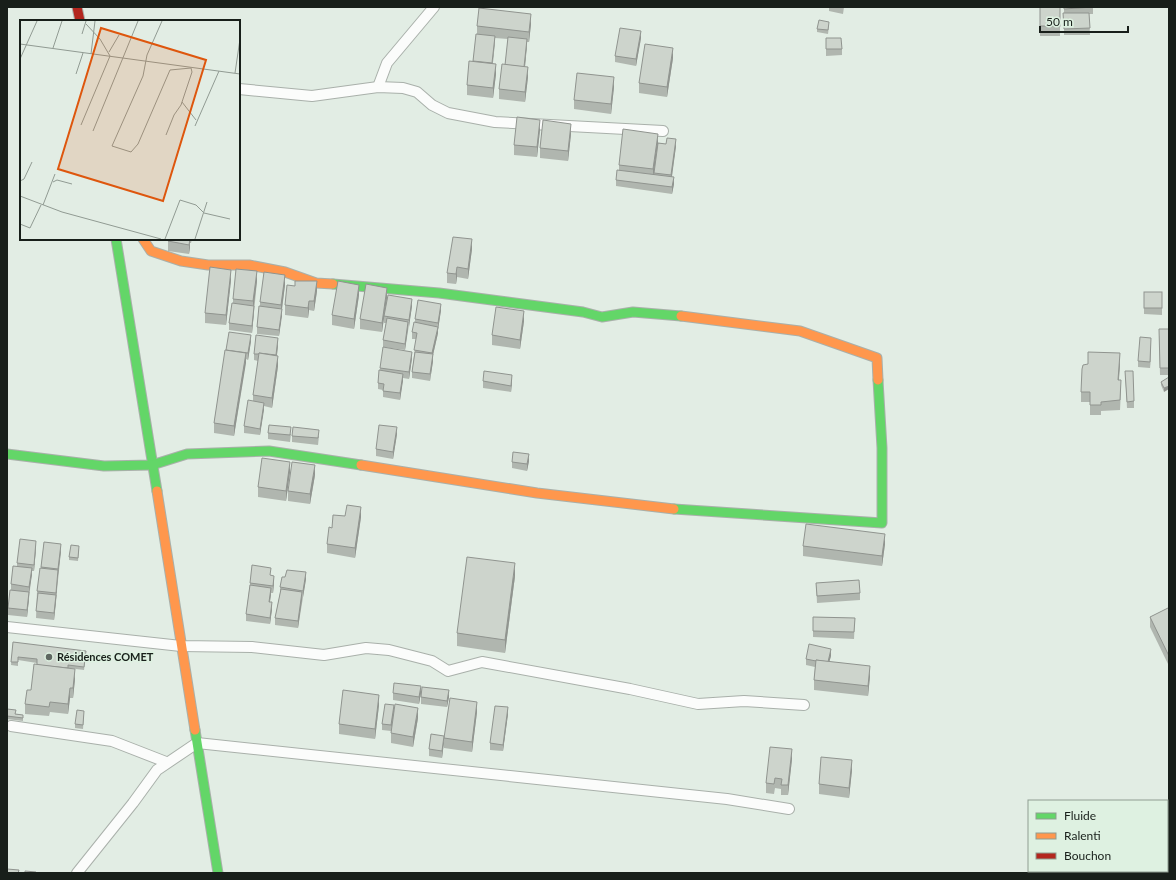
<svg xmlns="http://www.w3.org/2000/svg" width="1176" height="880" font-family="Lato,sans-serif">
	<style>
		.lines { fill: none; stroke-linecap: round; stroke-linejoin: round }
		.street-casing { stroke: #a9b0aa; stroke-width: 12 }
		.fast-casing { stroke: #a9b0aa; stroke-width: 11 }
		.slow-casing { stroke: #a9b0aa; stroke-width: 11 }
		.jam-casing { stroke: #a9b0aa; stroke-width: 11 }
		.street { stroke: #fbfcfb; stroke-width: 10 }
		.fast { stroke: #63d668; stroke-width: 9 }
		.slow { stroke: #ff974d; stroke-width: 9 }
		.jam { stroke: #b3261e; stroke-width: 9 }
		.wall { fill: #b0b6af }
		.shaded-wall { fill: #90948f }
		.building { fill: #cdd4cc; stroke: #90948f }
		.poi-dot { fill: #5f6761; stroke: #def1e1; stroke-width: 1.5 }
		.labels { text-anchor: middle; stroke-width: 3; stroke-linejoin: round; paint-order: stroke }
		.poi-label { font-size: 11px; font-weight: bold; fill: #181f1a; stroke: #def1e1; text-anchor: start }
		.inset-road { fill: none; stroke: #919b93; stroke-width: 1 }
		.view { fill: #de560d; fill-opacity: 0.15; stroke: #de560d; stroke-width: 2 }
		.inset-edge { fill: none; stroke: #181f1a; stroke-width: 2 }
	</style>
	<rect width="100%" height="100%" fill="#e2ede4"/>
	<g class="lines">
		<defs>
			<g id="street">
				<path d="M378 87 387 63 434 7"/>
				<path d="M239 89 312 96 378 87 403 88 417 92 432 105 448 113 495 122 663 131"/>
				<path d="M7 627 181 646 252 647 324 655 366 648 389 650 432 661 448 671 482 662 630 689 698 704 744 701 804 705"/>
				<path d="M11 726 112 741 166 762"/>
				<path d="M77 873 133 803 157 770 197 743 727 799 789 809"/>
			</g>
			<g id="fast">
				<path d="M116 239 157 491"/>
				<path d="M333 284 439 293 583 312 602 317 633 312 681 316"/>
				<path d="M7 454 104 466 152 465 187 454 269 451 361 465"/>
				<path d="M674 509 882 523V448L878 380"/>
				<path d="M195 730 218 873"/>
			</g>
			<g id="slow">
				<path d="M143 239 151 251 181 261 208 265H249L285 272 316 283 333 284"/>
				<path d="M681 316 800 331 877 358 878 380"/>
				<path d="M361 465 537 493 674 509"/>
				<path d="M157 491 195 730"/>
			</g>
			<path id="jam" d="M77 7 80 21"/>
		</defs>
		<use href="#street" class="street-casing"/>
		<use href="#fast" class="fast-casing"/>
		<use href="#slow" class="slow-casing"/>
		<use href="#jam" class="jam-casing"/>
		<use href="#street" class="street"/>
		<use href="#fast" class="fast"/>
		<use href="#slow" class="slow"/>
		<use href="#jam" class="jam"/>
	</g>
	<g class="wall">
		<path d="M829 7H844L843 14 829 11Z"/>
		<rect x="1040" y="7" width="20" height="29"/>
		<path d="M1064 7H1093V14H1089L1090 35H1064Z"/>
		<path d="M531 24 529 42H527L525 67 528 77 525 102 499 99V89L505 65 508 39 495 38 492 63 496 74 493 98 467 95V85L473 61 477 34V26Z"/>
		<path d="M829 25 828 34 817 32V29Z"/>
		<path d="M641 38 636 66 615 62V56Z"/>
		<path d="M826 38 842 49V55L826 56Z"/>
		<path d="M673 58 667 97 639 93V83Z"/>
		<path d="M614 87 611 114 574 109V100Z"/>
		<path d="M540 130 537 157 514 155V145Z"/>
		<path d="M571 134 568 161 540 158V148Z"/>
		<path d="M658 143 676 146 672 177 674 184 672 194 616 186V180L619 170V165Z"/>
		<path d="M168 239H192L191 243H190L189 254 168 251Z"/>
		<path d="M472 249 468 279 457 277 456 284 447 283V273Z"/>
		<path d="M231 280 226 325 205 323V313Z"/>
		<path d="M257 281 252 333 229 330V323L233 303V299Z"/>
		<path d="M285 285 279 336 257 334V327L260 307V302Z"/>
		<path d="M317 291 314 311 309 310 308 318 285 315V305Z"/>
		<path d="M1144 292H1162V315L1144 314Z"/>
		<path d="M359 295 354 329 332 325V315Z"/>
		<path d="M387 297 412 306 405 350 383 347V340L386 323H384V317L382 332 360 329V319Z"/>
		<path d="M441 310 438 330V333L433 355V361L430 381 412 378V372L416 339H412V332L415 323V319Z"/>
		<path d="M524 321 520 349 492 345V335Z"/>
		<path d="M1159 336H1169V375H1160Z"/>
		<path d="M251 341 248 360 246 359 234 436 214 433V423L226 350Z"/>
		<path d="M278 345 277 355 278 366 272 408 264 406 260 435 244 433V426L253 401V395L258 361 254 360V354Z"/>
		<path d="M1151 345 1150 368 1138 367V361Z"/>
		<path d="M412 358 409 379 403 378 400 400 383 397V390L378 389V383L380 368Z"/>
		<path d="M1120 363 1119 380 1121 390 1120 410 1101 411V415H1090V402H1081V392Z"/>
		<path d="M1125 371 1134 401V408H1127Z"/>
		<path d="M1169 377 1164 392 1161 385V382Z"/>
		<path d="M483 381 512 382 511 392 483 388Z"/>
		<path d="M268 433 291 434 290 442 268 439Z"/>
		<path d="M397 434 393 459 376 456V449Z"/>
		<path d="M292 436H319L318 445 292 442Z"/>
		<path d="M529 461 527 471 512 468V462Z"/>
		<path d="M290 472 286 501 258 497V487Z"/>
		<path d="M315 475 310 504 288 501V491Z"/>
		<path d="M345 516 361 517 355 558 327 553V544L332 528Z"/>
		<path d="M44 542 61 551 54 620 36 618 37 591 41 568Z"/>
		<path d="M885 544 882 566 803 556V546Z"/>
		<path d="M36 548 34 571H32L27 617 8 615V608L11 590V584L17 567V563Z"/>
		<path d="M79 549 78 561 69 560V557Z"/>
		<path d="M271 576 274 583 273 593H271L270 602 272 609 270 624 246 621V614L250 583Z"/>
		<path d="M515 576 505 653 457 646V633Z"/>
		<path d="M306 579 298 628 275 625V618L280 593V587Z"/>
		<path d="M816 583 860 593V600L817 603Z"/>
		<path d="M1169 609V666L1150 627V617Z"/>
		<path d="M813 617 855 618 854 639 813 637Z"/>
		<path d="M13 642 86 654 84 670 68 668 75 679 73 698H70L68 714 50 712 49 716 25 714V704L31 690 37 663 18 660V666L11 665Z"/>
		<path d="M831 656 829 662 870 676 868 696 814 690V680L815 667 806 665V659Z"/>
		<path d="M393 693H421L419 704 393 700Z"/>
		<path d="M421 697H449L447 707 421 704Z"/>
		<path d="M379 705 375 739 339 734V724Z"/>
		<path d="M7 709 16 714 23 715V721L7 719Z"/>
		<path d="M394 712 391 728 418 718 413 747 391 743V731L382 730V724Z"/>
		<path d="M477 712 472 752 444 748V738Z"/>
		<path d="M508 714 503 751 490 750V743Z"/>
		<path d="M84 715 83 729 75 728V724Z"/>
		<path d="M444 742 442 758 429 756V749Z"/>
		<path d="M792 759 788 795H781V789L775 788 774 794 766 793V783Z"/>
		<path d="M852 770 849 798 819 794V784Z"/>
	</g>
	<g class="shaded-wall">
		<path d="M531 14V24L529 42V32Z"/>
		<path d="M641 31V38L636 66V59Z"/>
		<path d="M495 36V42L492 72V65Z"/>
		<path d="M527 39V46L524 76V69Z"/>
		<path d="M673 48V58L667 97V87Z"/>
		<path d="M496 64V74L493 98V88Z"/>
		<path d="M528 67V77L525 102V92Z"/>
		<path d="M614 77V87L611 114V104Z"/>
		<path d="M540 120V130L537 157V147Z"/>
		<path d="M571 124V134L568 161V151Z"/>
		<path d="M658 134V144L653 179V169Z"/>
		<path d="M676 139V146L671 182V175Z"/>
		<path d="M674 177V184L672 194V187Z"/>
		<path d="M190 239V248L189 254V245Z"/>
		<path d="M472 239V249L468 279V269Z"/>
		<path d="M457 267V277L456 284V274Z"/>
		<path d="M231 270V280L226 325V315Z"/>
		<path d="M257 271V281L253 311V301Z"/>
		<path d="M285 275V285L281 315V305Z"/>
		<path d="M317 281V291L314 311V301Z"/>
		<path d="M359 285V295L354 329V319Z"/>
		<path d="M387 288V298L382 332V323Z"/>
		<path d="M412 299V306L409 327V320Z"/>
		<path d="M309 301V310L308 318V308Z"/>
		<path d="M441 304V310L438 330V333L433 355V361L430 381 432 353 438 327V323Z"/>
		<path d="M254 306V312L252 333V326Z"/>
		<path d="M282 309V316L279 336V330Z"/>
		<path d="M524 311V321L520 349V340Z"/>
		<path d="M408 322V328L405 350V344Z"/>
		<path d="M251 335V341L248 360V353Z"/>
		<path d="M278 338V345L276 363V356Z"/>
		<path d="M1151 338V345L1150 368V362Z"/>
		<path d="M412 352V358L409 379V372Z"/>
		<path d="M246 353V363L234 436V426Z"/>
		<path d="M1120 353V363L1118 390V380Z"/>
		<path d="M278 356V366L272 408V398Z"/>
		<path d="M403 374V381L400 400V393Z"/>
		<path d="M512 375V382L511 392V386Z"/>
		<path d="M1169 386V389L1164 392V388Z"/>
		<path d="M264 403V410L260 435V429Z"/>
		<path d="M397 427V434L393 459V452Z"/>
		<path d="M529 454V461L527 471V464Z"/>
		<path d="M290 462V472L286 501V491Z"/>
		<path d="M315 465V475L310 504V494Z"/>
		<path d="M361 507V517L355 558V548Z"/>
		<path d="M885 534V544L882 566V556Z"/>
		<path d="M36 541V548L34 571V565Z"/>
		<path d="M61 544V551L58 575V569Z"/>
		<path d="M515 563V576L505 653V640Z"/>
		<path d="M32 568V575L29 593V587Z"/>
		<path d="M58 570 56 602 54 620V613Z"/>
		<path d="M306 572V579L303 597V591Z"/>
		<path d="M274 576V583L273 593V586Z"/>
		<path d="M271 588V594L269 608V602Z"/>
		<path d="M29 592V599L27 617V610Z"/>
		<path d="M302 592V599L298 628V621Z"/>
		<path d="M272 602V609L270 624V618Z"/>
		<path d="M831 649V656L827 670V664Z"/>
		<path d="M870 666V676L868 696V686Z"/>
		<path d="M75 669V679L73 698V688Z"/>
		<path d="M421 686V693L419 704V697Z"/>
		<path d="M70 688V698L68 714V704Z"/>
		<path d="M449 690V697L447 707V701Z"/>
		<path d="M379 695V705L375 739V729Z"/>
		<path d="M477 702V712L472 752V742Z"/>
		<path d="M394 705V712L391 731V725Z"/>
		<path d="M508 707V714L503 751V745Z"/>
		<path d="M418 708V718L413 747V737Z"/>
		<path d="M444 736V742L442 758V751Z"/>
		<path d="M792 749V759L788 795V785Z"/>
		<path d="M852 760V770L849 798V788Z"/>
	</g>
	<g class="building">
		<rect x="1040" y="7" width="20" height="19"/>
		<path d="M1064 7H1093L1064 9Z"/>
		<path d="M479 8 531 14 529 32 477 26Z"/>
		<path d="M1063 13H1089L1090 28 1064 29Z"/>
		<path d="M819 20 829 22 828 30 817 29Z"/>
		<path d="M620 28 641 31 636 59 615 56Z"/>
		<path d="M476 34 495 36 492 63 473 61Z"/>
		<path d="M508 37 527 39 524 67 505 65Z"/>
		<path d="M826 38H841L842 49H826Z"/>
		<path d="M645 44 673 48 667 87 639 83Z"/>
		<path d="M469 61 496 64 493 88 467 85Z"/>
		<path d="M502 64 528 67 525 92 499 89Z"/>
		<path d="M577 73 614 77 611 104 574 100Z"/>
		<path d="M517 117 540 120 537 147 514 145Z"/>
		<path d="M543 120 571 124 568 151 540 148Z"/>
		<path d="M623 129 658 134 653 169 619 165Z"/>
		<path d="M667 138 676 139 671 175 654 173 658 143 666 144Z"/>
		<path d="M617 170 674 177 672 187 616 180Z"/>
		<path d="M453 237 472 239 468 269 457 267 456 274 447 273Z"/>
		<path d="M168 239H190L189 245 168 241Z"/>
		<path d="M210 267 231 270 226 315 205 313Z"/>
		<path d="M236 269 257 271 253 301 233 299Z"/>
		<path d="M264 272 285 275 281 305 260 302Z"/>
		<path d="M295 281H317L314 301H309L308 308 285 305 287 285 295 286Z"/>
		<path d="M338 281 359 285 354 319 332 315Z"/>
		<path d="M366 284 387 288 382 323 360 319Z"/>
		<rect x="1144" y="292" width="18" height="16"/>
		<path d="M388 295 412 299 409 320 384 316Z"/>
		<path d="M418 300 441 304 438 323 415 319Z"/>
		<path d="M232 303 254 306 252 326 229 323Z"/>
		<path d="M259 306 282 309 279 330 257 327Z"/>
		<path d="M496 307 524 311 520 340 492 335Z"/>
		<path d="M387 318 408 322 405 344 383 340Z"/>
		<path d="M414 322 438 327 432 353 414 350 417 333 412 332Z"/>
		<path d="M1159 329H1169V368H1160Z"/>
		<path d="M229 332 251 335 248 353 226 350Z"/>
		<path d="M256 335 278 338 276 355 259 353V354H254Z"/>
		<path d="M1140 337 1151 338 1150 362 1138 361Z"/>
		<path d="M383 347 412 352 409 372 380 368Z"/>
		<path d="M225 350 246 353 234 426 214 423Z"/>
		<path d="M415 352 433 354 430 374 412 372Z"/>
		<path d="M1088 352 1120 353 1118 380H1121L1120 400 1101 402V405H1090V392H1081L1082 369 1083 365 1088 364Z"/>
		<path d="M259 353 278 356 272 398 253 395Z"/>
		<path d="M379 370 403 374 400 393 383 391 384 384 378 383Z"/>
		<path d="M484 371 512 375 511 386 483 381Z"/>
		<path d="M1125 371H1133L1134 401 1127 402Z"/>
		<path d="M1169 377V386L1164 388 1161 382Z"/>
		<path d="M248 400 264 403 260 429 244 426Z"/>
		<path d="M269 425 291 427 290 435 268 433Z"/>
		<path d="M379 425 397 427 393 452 376 449Z"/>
		<path d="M293 427 319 430 318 438 292 436Z"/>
		<path d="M513 452 529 454 527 464 512 462Z"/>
		<path d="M262 458 290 462 286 491 258 487Z"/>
		<path d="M292 462 315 465 310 494 288 491Z"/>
		<path d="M347 505 361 507 355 548 327 544 329 527 332 528 333 515 345 516Z"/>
		<path d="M806 524 885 534 882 556 803 546Z"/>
		<path d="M20 539 36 541 34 565 17 563Z"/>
		<path d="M44 542 61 544 58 569 41 567Z"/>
		<path d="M71 545 79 546 78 558 69 557Z"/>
		<path d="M467 557 515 563 505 640 457 633Z"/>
		<path d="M252 565 271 568 270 575 274 576 273 586 250 583Z"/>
		<path d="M13 566 32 568 29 587 11 584Z"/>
		<path d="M40 568 58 570 56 593 37 591Z"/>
		<path d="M287 570 306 572 303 591 280 587 282 577H285Z"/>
		<path d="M859 580 860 593 817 596 816 583Z"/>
		<path d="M250 585 271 588 269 602H272L270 618 246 614Z"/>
		<path d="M281 589 302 592 298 621 275 618Z"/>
		<path d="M10 590 29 592 27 610 8 608Z"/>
		<path d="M38 593 56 595 54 613 36 611Z"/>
		<path d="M1168 608 1169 609V656L1150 617Z"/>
		<path d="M813 617 855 618 854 632 813 631Z"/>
		<path d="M13 642 86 651 84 667 68 665V668L37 665V659L18 657V662H11Z"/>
		<path d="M809 644 831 649 828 662 816 660V661L806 659Z"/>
		<path d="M816 660 870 666 868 686 814 680Z"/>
		<path d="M34 664 75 669 73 688H70L68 704 50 702 49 707 25 704 27 690H31Z"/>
		<path d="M394 683 421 686 419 697 393 693Z"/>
		<path d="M422 687 449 690 447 701 421 697Z"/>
		<path d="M343 690 379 695 375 729 339 724Z"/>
		<path d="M450 698 477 702 472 742 444 738Z"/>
		<path d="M385 704 394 705 391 725 382 724Z"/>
		<path d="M395 704 418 708 413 737 391 733Z"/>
		<path d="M495 706 508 707 503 745 490 743Z"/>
		<path d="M7 709 16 710 15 714 23 715V718L7 716Z"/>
		<path d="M77 710 84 711 83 725 75 724Z"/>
		<path d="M431 734 444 736 442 751 429 749Z"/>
		<path d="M770 747 792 749 788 785H781L782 779 775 778 774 784 766 783Z"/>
		<path d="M821 757 852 760 849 788 819 784Z"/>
		<path d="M7 869 19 870 18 873H7Z"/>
		<path d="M25 871 36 872V873H25Z"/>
	</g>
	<circle class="poi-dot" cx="49" cy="657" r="4"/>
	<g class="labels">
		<g class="poi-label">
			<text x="57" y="661">Résidences COMET</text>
		</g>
	</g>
	<g transform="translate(20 20)">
		<rect width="220" height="220" fill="#e2ede4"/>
		<path class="inset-road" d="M142 1 127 35 123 56 92 126 111 132 118 124 150 50 171 48 172 52 161 85 154 95 146 115M62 14 66 1M0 24 220 54M33 28 42 1M89 32 99 15M71 34 75 1M0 39 17 1M215 53 220 19M56 54 63 33M162 82 176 100M61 105 90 36 80 19 66 4M175 106 199 51M73 111 118 1M0 161 4 159 12 142M33 162 37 160 52 164M0 176 42 192 141 219M23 185 35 154M0 204 10 208 21 185M145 219 160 180 176 185 184 193 210 199M175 219 187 182"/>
		<path class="view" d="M81 8 186 40 143 181 38 149Z"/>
		<rect width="220" height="220" class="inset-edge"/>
	</g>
	<rect width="1176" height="880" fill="none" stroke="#181f1a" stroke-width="16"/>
	<rect x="1028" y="800" width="140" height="72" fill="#def1e1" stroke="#8f9d91"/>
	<rect x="1036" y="813" width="20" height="6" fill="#63d668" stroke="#8f9d91"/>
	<text x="1064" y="820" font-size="12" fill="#181f1a">Fluide</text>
	<rect x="1036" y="833" width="20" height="6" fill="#ff974d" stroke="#8f9d91"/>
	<text x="1064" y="840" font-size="12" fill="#181f1a">Ralenti</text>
	<rect x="1036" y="853" width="20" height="6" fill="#b3261e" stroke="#8f9d91"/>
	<text x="1064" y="860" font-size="12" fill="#181f1a">Bouchon</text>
	<path d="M1040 26v6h88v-6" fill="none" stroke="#181f1a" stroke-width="2"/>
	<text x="1046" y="26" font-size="12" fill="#181f1a" stroke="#def1e1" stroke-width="3" paint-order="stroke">50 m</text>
</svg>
